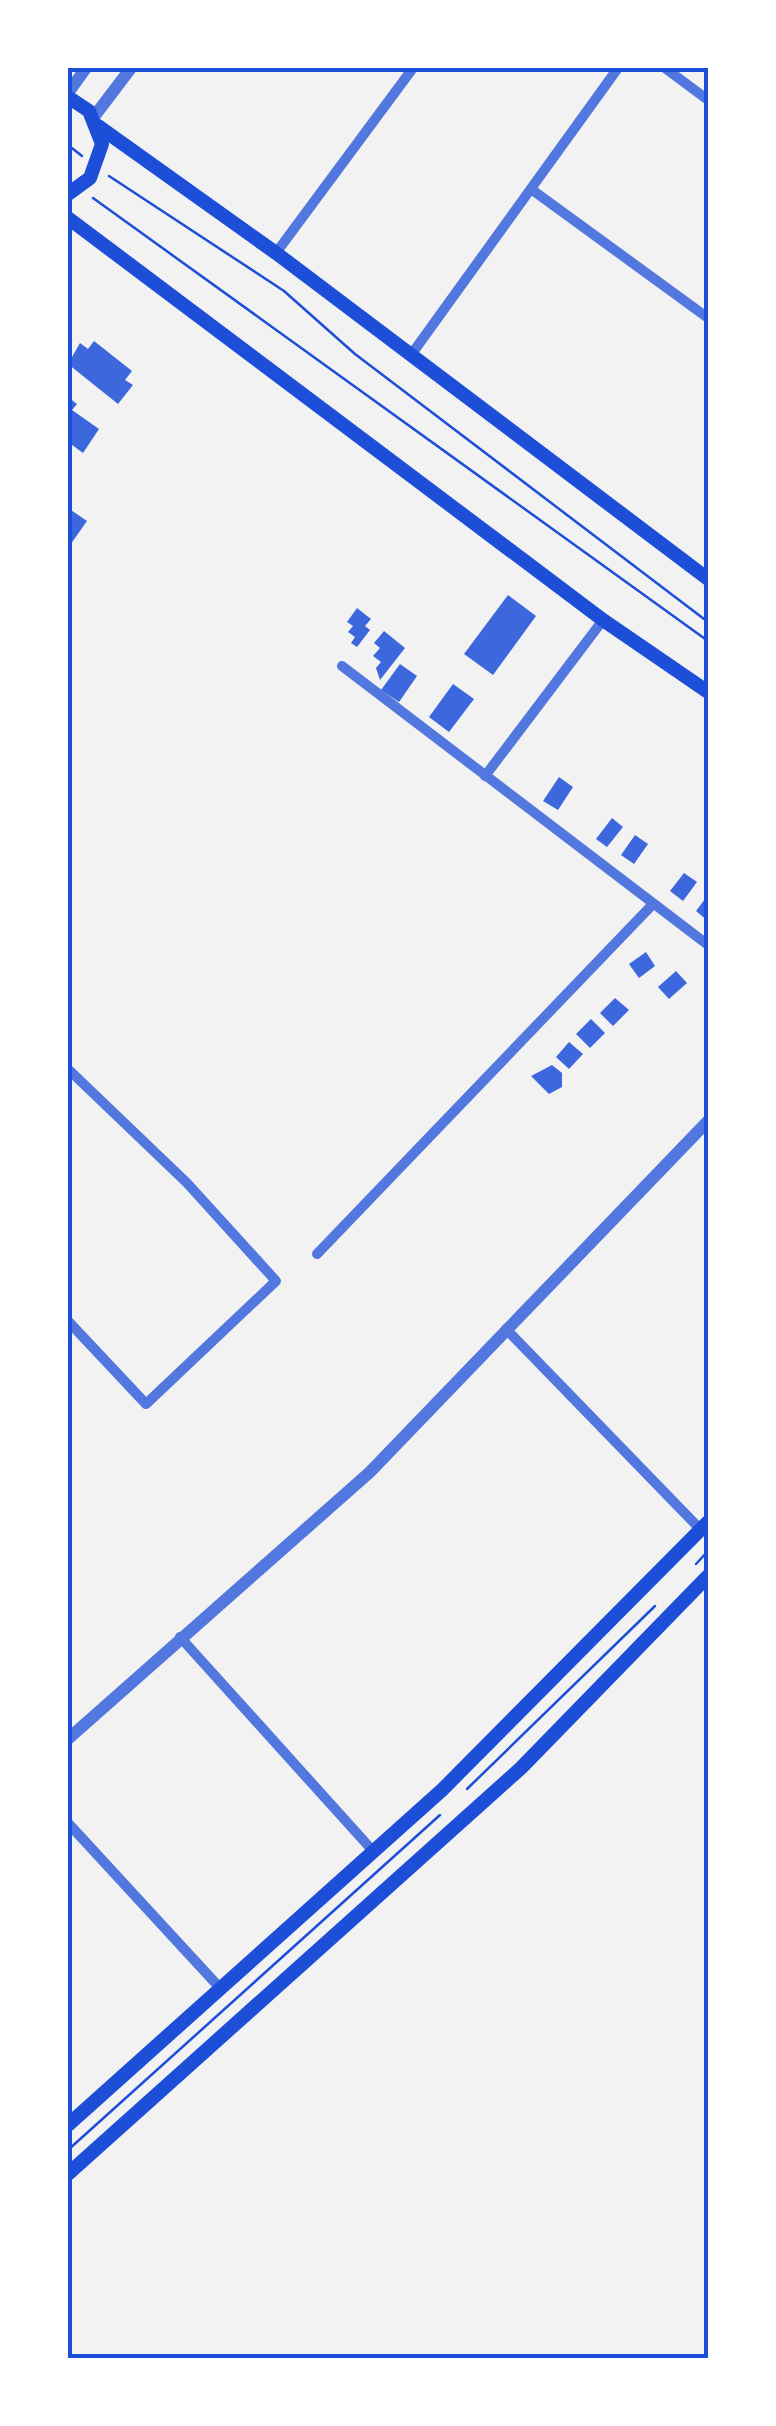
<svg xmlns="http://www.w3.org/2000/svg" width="776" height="2426" font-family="'Space Grotesk',sans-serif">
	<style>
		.building { fill: #3d67dc }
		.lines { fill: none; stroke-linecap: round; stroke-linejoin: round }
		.path { stroke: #1d4ed8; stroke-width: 2.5 }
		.minor { stroke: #5277de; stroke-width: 10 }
		.tertiary { stroke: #5277de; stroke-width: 12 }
		.secondary { stroke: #1d4ed8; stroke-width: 14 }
		.neatline { fill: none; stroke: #1d4ed8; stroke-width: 4 }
	</style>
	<rect width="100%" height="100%" fill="#f2f2f2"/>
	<g class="building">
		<path d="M94 341 132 371 125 380 133 385 118 404 68 364 80 343 88 349Z"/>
		<path d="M68 397 77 404 72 410 99 429 83 453 68 442Z"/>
		<path d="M68 508 87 521 68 548Z"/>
		<path d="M508 595 536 616 493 675 464 654Z"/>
		<path d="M357 608 371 619 365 626 370 630 357 647 351 643 355 637 348 632 353 626 347 622Z"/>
		<path d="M384 631 405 648 380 680 376 668 381 662 373 656 380 648 374 643Z"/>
		<path d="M400 664 417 676 399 702 381 690Z"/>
		<path d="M453 684 474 699 449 732 429 717Z"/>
		<path d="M559 777 573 787 558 810 543 801Z"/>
		<path d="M612 818 623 827 607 847 596 839Z"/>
		<path d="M635 835 648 844 634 864 621 855Z"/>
		<path d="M684 873 697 882 683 901 670 891Z"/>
		<path d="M708 895V921L696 911Z"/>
		<path d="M646 952 655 966 639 978 629 964Z"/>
		<path d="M676 971 687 983 669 999 658 987Z"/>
		<path d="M615 998 629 1010 613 1026 600 1013Z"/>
		<path d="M591 1019 605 1033 590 1048 576 1034Z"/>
		<path d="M569 1042 583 1054 569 1069 556 1057Z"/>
		<path d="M552 1065 562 1073V1087L549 1094 531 1076Z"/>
	</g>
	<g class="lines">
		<g class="path">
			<path d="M68 145 82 156"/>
			<path d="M109 176 284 291 355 354 708 622"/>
			<path d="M93 198 708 641"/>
			<path d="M696 1564 708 1551"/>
			<path d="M467 1789 655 1606"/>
			<path d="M68 2150 440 1815"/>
		</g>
		<g class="minor">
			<path d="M665 68 708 100"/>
			<path d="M531 189 708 318"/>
			<path d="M276 253 413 68"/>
			<path d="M411 355 618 68"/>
			<path d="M342 666 708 945"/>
			<path d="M485 776 603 620"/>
			<path d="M68 1069 187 1183 276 1281 146 1404 68 1321"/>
			<path d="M317 1254 653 904"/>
			<path d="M506 1329 701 1530"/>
			<path d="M180 1637 373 1851"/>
			<path d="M68 1823 220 1988"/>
		</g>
		<g class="tertiary">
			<path d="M68 93 86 68"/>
			<path d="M93 118 131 68"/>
			<path d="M68 1739 370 1472 708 1121"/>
		</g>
		<g class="secondary">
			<path d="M68 97 89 111 102 144 90 178 68 194"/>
			<path d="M98 126 276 253 708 579"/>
			<path d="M68 218 603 620 708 692"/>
			<path d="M68 2125 442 1790 708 1522"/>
			<path d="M68 2174 521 1768 708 1576"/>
		</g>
	</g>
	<rect width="776" height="2426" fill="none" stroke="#ffffff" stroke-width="140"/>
	<rect x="70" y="70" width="636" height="2286" class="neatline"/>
</svg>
